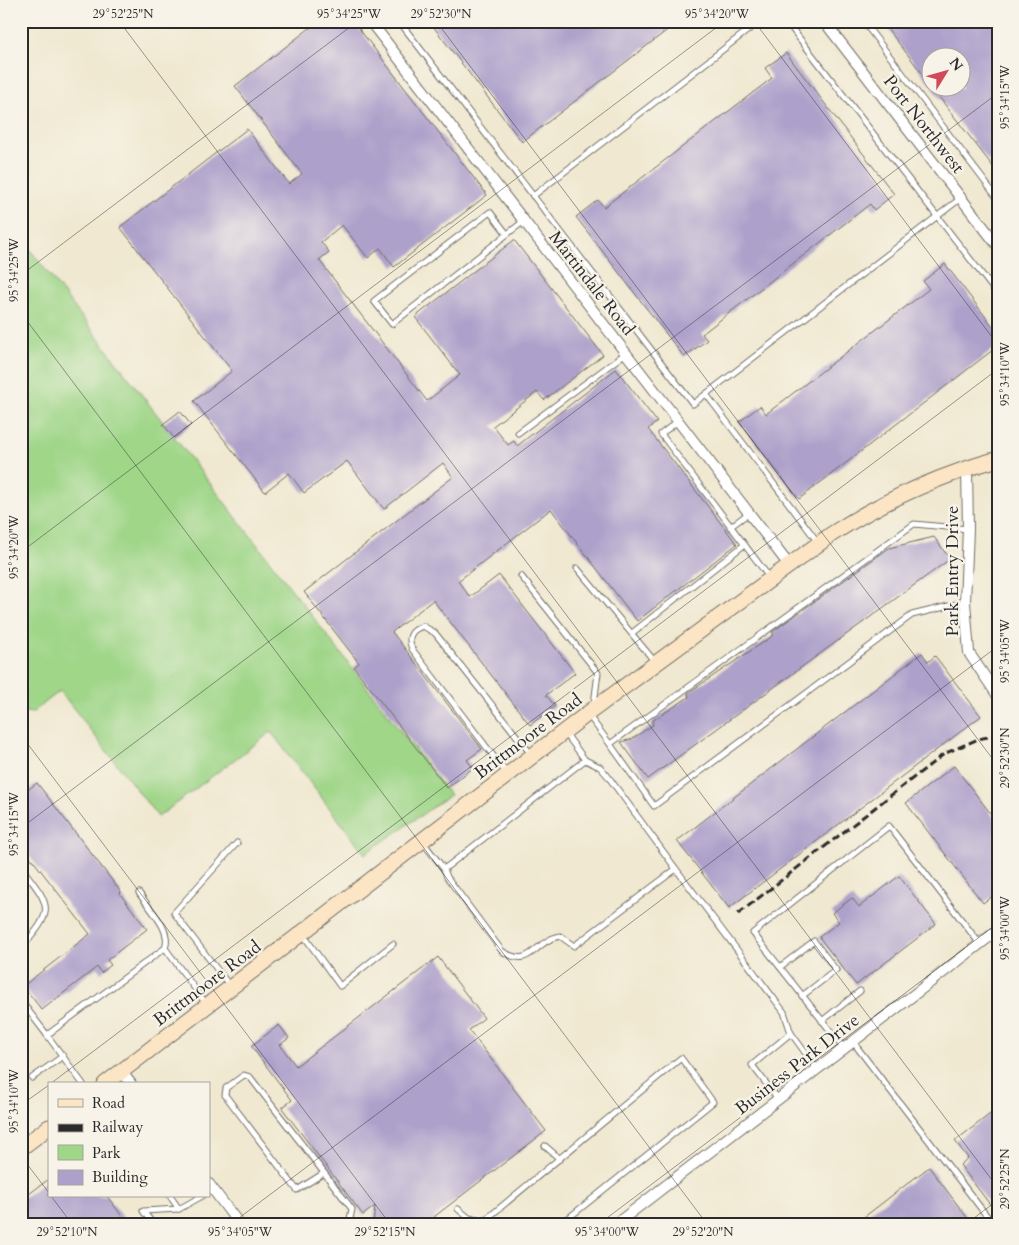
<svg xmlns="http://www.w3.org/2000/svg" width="1019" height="1245" font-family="Cardo,serif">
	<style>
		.green { fill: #9fd688; stroke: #65805a }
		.building { fill: #ada1cb }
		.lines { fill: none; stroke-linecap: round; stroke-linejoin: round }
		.lane-casing { stroke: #706d65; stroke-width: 7 }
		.street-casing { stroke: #706d65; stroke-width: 12 }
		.secondary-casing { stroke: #706d65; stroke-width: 17 }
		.lane { stroke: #fff; stroke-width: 5 }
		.street { stroke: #fff; stroke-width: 10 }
		.secondary { stroke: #fce5c4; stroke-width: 15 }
		.rail { stroke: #2b2b2b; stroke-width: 3; stroke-dasharray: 8 4; stroke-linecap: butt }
		.ticks { fill: none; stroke: #2b2b2b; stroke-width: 1; stroke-opacity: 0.45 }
		.labels { text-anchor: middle; stroke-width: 4.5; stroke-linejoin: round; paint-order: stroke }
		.street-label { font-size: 18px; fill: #2b2b2b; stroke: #f7f3e8 }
		.neatline { fill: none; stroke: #2b2b2b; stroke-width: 2 }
		.ticks-label { font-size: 12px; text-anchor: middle; fill: #2b2b2b }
	</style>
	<rect width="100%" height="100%" fill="#f7f3e8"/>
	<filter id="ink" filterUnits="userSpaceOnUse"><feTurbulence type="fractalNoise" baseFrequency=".02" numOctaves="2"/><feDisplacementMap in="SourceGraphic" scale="10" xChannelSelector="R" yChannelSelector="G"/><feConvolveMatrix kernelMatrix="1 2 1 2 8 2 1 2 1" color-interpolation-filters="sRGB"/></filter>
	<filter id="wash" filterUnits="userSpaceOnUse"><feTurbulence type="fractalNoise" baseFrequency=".0096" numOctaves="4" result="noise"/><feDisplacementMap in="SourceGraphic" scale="20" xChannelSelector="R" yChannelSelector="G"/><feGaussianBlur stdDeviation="1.12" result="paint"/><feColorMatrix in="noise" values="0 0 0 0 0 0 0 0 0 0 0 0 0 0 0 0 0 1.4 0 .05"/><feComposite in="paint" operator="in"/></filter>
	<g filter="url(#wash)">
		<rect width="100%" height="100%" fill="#f0e8d0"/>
		<path class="green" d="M21 238 450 795 365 854 271 732 158 817 60 691 32 713 21 711Z"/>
		<g id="blocks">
			<g class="building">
				<path d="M319 21H353L487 195 394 267 380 248 368 258 342 225 321 242 329 252 319 260 427 401 460 375 415 317 514 240 603 355 544 400 537 392 493 426 508 445 514 441 517 446 616 369 657 422 648 429 737 544 637 621 551 509 458 581 470 597 499 575 575 673 546 695 555 706 530 725 433 600 392 632 482 749 467 760 473 768 447 788 354 667 359 663 304 592 453 477 443 463 384 509 347 461 304 493 289 473 265 492 194 401 232 371 120 227 247 129 289 184 302 174 235 86Z"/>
				<path d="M429 21H679L522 142Z"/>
				<path d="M896 21H998V173L932 88H962V58H932V86L887 28Z"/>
				<path d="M786 53 894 194 874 210 870 204 702 334 707 340 684 357 576 217 598 200 604 207 772 78 765 68Z"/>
				<path d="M945 264 998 333V346L799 499 739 422 760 406 766 414 929 289 923 281Z"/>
				<path d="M180 411 191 425 174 438 163 424Z"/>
				<path d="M934 537 950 559 648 779 621 742 632 739 653 725 652 721 689 697 688 693 774 635 772 632 889 548Z"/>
				<path d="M922 653 928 662 935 656 981 716 729 908 677 841Z"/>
				<path d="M954 766 998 823V892L983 903 906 803Z"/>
				<path d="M37 783 121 892 120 894 147 929 107 960 111 965 101 973 97 967 42 1010 23 986 90 934 21 845V795Z"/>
				<path d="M899 876 936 924 856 985 819 937 839 922 832 913 852 898 859 907Z"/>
				<path d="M438 957 484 1018 469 1030 546 1131 435 1216 434 1224H373L375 1206 363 1215 282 1108 292 1100 251 1046 279 1025 289 1038 280 1045 296 1066Z"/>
				<path d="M998 1108V1215L960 1165 968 1158 955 1141Z"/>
				<path d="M929 1167 972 1224H855Z"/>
				<path d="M49 1179V1196H107L128 1224H21V1200Z"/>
			</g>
		</g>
	</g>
	<g filter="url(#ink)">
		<use href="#blocks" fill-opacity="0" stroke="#706d65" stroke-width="1"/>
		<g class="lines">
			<defs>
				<g id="lane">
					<path d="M399 21 693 404 961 198"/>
					<path d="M786 21 998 295"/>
					<path d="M863 21 998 199"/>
					<path d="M533 196 760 21"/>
					<path d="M507 234 490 212 374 301 392 324 524 221"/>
					<path d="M706 394 817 541"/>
					<path d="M678 421 661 434 769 577"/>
					<path d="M518 433 626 353"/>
					<path d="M730 527 749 513"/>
					<path d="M577 568 656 663"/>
					<path d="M521 576 598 673 594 704"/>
					<path d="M965 602 912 615 654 806 610 744 914 524 968 529"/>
					<path d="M632 633 744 545"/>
					<path d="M589 716 610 744"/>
					<path d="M507 774 412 649C407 637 411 630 423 626L435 633 531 754"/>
					<path d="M422 841 444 869 585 760 566 734"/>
					<path d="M21 867C51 906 56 910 21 948"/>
					<path d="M444 869 447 877 502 951C532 970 532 942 560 936L574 946 676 869 607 775 600 767 585 760"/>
					<path d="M676 869 784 1012 791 1033 817 1069"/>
					<path d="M139 893C148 907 173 931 165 948"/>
					<path d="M302 933 340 986 393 944"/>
					<path d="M780 967 814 941 836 970 802 996"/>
					<path d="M229 985 174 913 237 843"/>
					<path d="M21 1001 47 1035"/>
					<path d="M822 1021 860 991"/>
					<path d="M853 1042 993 1224"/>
					<path d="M844 1048 753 933 889 826 980 944"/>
					<path d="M32 1078 63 1056"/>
					<path d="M83 1084 47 1035 165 948 207 1005"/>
					<path d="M778 1099 752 1065 791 1033"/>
					<path d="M545 1146 560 1159"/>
					<path d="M324 1173 297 1190 225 1095 226 1088 244 1075 250 1077 352 1209 349 1224"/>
					<path d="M170 1196 179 1209"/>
					<path d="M458 1209 469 1218 484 1221 681 1058 713 1102 561 1224"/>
					<path d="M153 1224 143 1211 179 1209 202 1196"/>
				</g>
				<g id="street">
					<path d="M370 21 789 565"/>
					<path d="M824 21 998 246"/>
					<path d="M967 468 968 529 965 602 969 653 998 696"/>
					<path d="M121 1071 131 1084"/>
					<path d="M209 1184 239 1224"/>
					<path d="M616 1224 998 930"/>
				</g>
				<g id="secondary">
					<path d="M105 1084 587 714 832 534C884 500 938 476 998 459"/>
					<path d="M21 1148 49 1127"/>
				</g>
			</defs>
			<use href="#lane" class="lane-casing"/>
			<use href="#street" class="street-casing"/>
			<use href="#secondary" class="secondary-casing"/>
			<use href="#lane" class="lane"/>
			<use href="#street" class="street"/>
			<use href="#secondary" class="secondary"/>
			<path class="rail" d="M738 914 944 754 978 739 998 735"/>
		</g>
	</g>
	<path class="ticks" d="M119 21 998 1188M436 21 998 766M754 21 998 345M21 275 358 21M21 313 707 1224M21 552 725 21M21 735 390 1224M21 828 998 93M50 1084 998 369M21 1105 49 1085M21 1156 49 1193M51 1196 72 1224M231 1224 998 646M599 1224 998 923M966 1224 998 1200"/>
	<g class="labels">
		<g class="street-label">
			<text transform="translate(924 124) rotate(52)" y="6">Port Northwest</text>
			<text transform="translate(592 283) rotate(52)" y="6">Martindale Road</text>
			<text transform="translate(952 571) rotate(-90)" y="6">Park Entry Drive</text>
			<text transform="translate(528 736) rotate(-37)" y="6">Brittmoore Road</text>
			<text transform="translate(207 983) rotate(-37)" y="6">Brittmoore Road</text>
			<text transform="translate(797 1064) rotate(-38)" y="6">Business Park Drive</text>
		</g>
	</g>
	<rect width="1019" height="1245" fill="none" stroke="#f7f3e8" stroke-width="55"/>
	<rect x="48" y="1082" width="162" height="115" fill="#f7f3e8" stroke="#a5a39c"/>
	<rect x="58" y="1099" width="25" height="8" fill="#fce5c4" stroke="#a5a39c"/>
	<text x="92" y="1108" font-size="15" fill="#2b2b2b">Road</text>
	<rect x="58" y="1124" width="25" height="8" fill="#2b2b2b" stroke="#a5a39c"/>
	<text x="92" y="1132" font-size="15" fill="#2b2b2b">Railway</text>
	<rect x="58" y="1145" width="25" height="15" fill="#9fd688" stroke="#a5a39c"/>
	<text x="92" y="1158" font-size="15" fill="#2b2b2b">Park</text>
	<rect x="58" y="1170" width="25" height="15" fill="#ada1cb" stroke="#a5a39c"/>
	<text x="92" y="1182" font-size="15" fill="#2b2b2b">Building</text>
	<g transform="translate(946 72) rotate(53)"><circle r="24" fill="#f7f3e8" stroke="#a5a39c"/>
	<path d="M0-4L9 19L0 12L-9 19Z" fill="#d1495b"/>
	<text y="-8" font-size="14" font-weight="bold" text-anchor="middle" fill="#2b2b2b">N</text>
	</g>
	<rect x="28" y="28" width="964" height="1190" class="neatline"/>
	<g class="ticks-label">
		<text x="123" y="18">29°52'25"N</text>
		<text x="349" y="18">95°34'25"W</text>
		<text x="441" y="18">29°52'30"N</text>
		<text x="717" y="18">95°34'20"W</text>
		<text transform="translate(1005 97) rotate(-90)" y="4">95°34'15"W</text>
		<text transform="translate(14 270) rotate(-90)" y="4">95°34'25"W</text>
		<text transform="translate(1005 374) rotate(-90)" y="4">95°34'10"W</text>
		<text transform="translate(14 547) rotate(-90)" y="4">95°34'20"W</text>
		<text transform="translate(1005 651) rotate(-90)" y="4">95°34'05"W</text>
		<text transform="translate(1005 758) rotate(-90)" y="4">29°52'30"N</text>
		<text transform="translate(14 824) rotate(-90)" y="4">95°34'15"W</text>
		<text transform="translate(1005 928) rotate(-90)" y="4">95°34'00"W</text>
		<text transform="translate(14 1101) rotate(-90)" y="4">95°34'10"W</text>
		<text transform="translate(1005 1179) rotate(-90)" y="4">29°52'25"N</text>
		<text x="67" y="1236">29°52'10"N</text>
		<text x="240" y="1236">95°34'05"W</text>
		<text x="385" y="1236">29°52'15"N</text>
		<text x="607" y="1236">95°34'00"W</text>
		<text x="703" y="1236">29°52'20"N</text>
	</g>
</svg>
